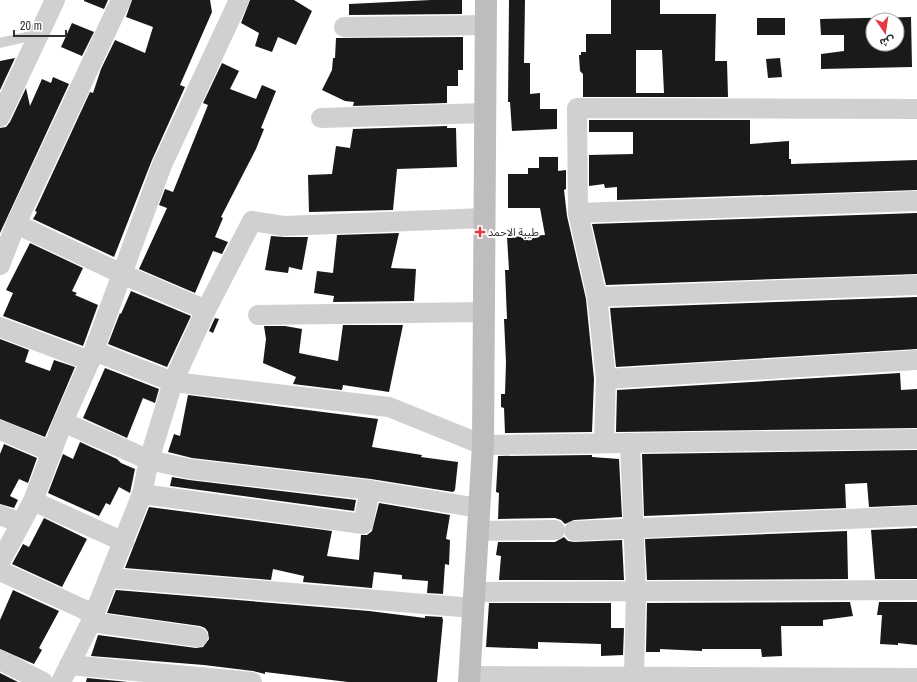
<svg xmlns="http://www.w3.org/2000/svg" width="917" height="682" font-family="'Archivo Narrow','Noto Sans Arabic',sans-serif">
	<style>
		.building { fill: #1a1a1a; fill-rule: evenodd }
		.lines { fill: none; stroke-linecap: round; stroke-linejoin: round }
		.lane { stroke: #d0d0d0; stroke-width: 10 }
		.street { stroke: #d0d0d0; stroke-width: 20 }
		.secondary { stroke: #bdbdbd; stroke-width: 22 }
		.poi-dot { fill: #e63946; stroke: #fff; stroke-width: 1.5 }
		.labels { text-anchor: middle; stroke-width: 4; stroke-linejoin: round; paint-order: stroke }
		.poi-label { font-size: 11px; fill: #333; stroke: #fff; text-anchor: start }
	</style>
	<rect width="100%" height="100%" fill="#fff"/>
	<g class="building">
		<path d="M84 0H108L104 9 84 1Z"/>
		<path d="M132 0H210L212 12 180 85 185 87 152 160 114 257 33 219 37 212 35 211 90 92 93 93 101 69 115 40 145 53 153 27 126 17Z"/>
		<path d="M250 0H294L312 11 296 45 278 37 272 52 255 46 259 33 241 23Z"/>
		<path d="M431 0H462V14L349 15V4Z"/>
		<path d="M509 0H525L524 63H530V94L540 93V109H557V129L512 131 510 102H508Z"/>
		<path d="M611 0H660V14H716L715 61H727L728 97H583V74L580 71 579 55H581V52H586V34H611ZM636 50H662L664 93H636Z"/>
		<path d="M911 17 912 67 821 69V54L844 51V35H821L820 19ZM873 20H897V44H873Z"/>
		<rect x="757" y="18" width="28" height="17"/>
		<path d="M72 23 94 32 82 56 61 47Z"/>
		<path d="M463 37V70H458V86H447V103L353 106 354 102 345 101 322 90 332 70 333 58H335L336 38Z"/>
		<path d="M15 58 0 90V61Z"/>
		<path d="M780 58 782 77 768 78 766 59Z"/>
		<path d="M222 63 239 71 230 89 256 99 262 85 276 91 261 128 264 129 256 149 221 217 223 218 215 237 228 242 222 254 213 251 195 293 139 269 167 208 159 205 165 189 173 192 208 105 203 103Z"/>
		<path d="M53 77 69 84 0 233V128L6 127 10 122 26 88 30 106 42 79 51 83Z"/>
		<path d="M589 120H750V144L789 141V159H791V164L917 160V190L617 200V187L605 188 604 184 589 186V155L633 154V132H589Z"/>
		<path d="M447 126V128H456L457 167 397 169 393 210 309 212 308 175 332 174 336 146 350 148 353 129Z"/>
		<path d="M539 157H558V171L566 170V189L564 190 567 216 586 299 594 379 592 432 505 433 504 408 501 407V394H505L506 362 504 319H507L505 270H509L507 237 545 235 540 208H508V174H528V168H539Z"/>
		<path d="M917 213V274L606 285 592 224Z"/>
		<path d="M399 233 391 268 416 269 414 301 333 302 334 296 314 293 317 271 333 273 337 235Z"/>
		<path d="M271 236 284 237H308L302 270 289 267 288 273 265 270Z"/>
		<path d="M30 243 83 268 72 291 77 293 75 295 98 305 83 346 3 316 13 293 6 290Z"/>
		<path d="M131 291 191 316 167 367 108 344 120 313 121 314Z"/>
		<path d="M917 297V349L616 367 610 308Z"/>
		<path d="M215 318 219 319 213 333 209 331Z"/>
		<path d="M343 325H403L389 392 343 385 342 390 293 384 296 377 263 363 266 339 264 326H285L302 329 299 353 338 361Z"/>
		<path d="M0 339 29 350 25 362 50 371 54 360 75 367 45 437 0 419Z"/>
		<path d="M105 368 159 389 155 403 143 398 127 438 83 418Z"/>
		<path d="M900 373 901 390 917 389V428L616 432 617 390Z"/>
		<path d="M188 395 378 419 372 447 422 455 421 457 458 462 455 490 453 492 371 479 192 458 168 452 174 434 180 436Z"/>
		<path d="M80 442 117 459 121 463 135 469 130 493 119 487 110 505 106 503 99 516 48 493 63 454 73 459Z"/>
		<path d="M4 444 37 458 28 483 19 479 10 496 18 500 14 508 0 504V454Z"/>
		<path d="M917 450V505L869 507 867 483 845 484 846 508 644 516 642 454Z"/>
		<path d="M592 455V457L619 459 622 517 574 520 565 524 561 520 555 518 498 519 499 493 496 492 498 456Z"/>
		<path d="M172 477 189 480 356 500 354 511 170 486Z"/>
		<path d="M379 503 450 515 446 539 450 540 449 565 445 564 443 594 427 593 428 581 402 579V575L374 572 372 588 303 582 304 576 273 569 271 580 125 568 149 507 332 531 327 556 359 560 361 535H367L372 531Z"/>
		<path d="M44 518 87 539 62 587 12 564 23 544 29 547Z"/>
		<path d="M917 528V579H875L871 530Z"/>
		<path d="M847 531 848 579 647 580 645 539Z"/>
		<path d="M564 537 568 541 574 542 622 540 624 580H499L501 556 496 555 498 542H555Z"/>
		<path d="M13 590 59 611 39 648 42 650 34 664 0 649V620Z"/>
		<path d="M116 590 369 611 425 618V616L442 617 443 620 437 682H348L265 672V674L253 671 204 665 91 656 98 635 196 648 203 647 209 639 208 632 205 628 200 626 107 613Z"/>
		<path d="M850 602 853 616 823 620V626H781L782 656 762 657 761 649H702V651L660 649V652H646L647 603Z"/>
		<path d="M879 602H917V645L898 643V645L880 644 882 615H877Z"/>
		<path d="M489 603H611V628H624L623 655 601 656V644L538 642V649L486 647Z"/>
		<path d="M0 673 18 682H0Z"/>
		<path d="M87 678 128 682H86Z"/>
	</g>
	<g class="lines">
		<path class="lane" d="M0 43 39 34"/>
		<g class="street">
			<path d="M344 27 486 25"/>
			<path d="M0 117 55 0"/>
			<path d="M321 118 485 113"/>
			<path d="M578 213 917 201"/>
			<path d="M16 224 122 274 206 310"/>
			<path d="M0 265 16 224 121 0"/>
			<path d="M597 297 917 285"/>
			<path d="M258 315 484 312"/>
			<path d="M0 327 90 361"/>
			<path d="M94 351 173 382 389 407 483 445 917 439"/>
			<path d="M606 379 917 360"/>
			<path d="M63 422 149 460 190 469 370 490 479 508"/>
			<path d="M0 430 52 452"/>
			<path d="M604 443 606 379 597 297 578 213 577 108 917 109"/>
			<path d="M630 443 636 591 634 676"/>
			<path d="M142 494 363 524 370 490"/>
			<path d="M33 501 124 542"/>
			<path d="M0 515 21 523"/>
			<path d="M478 531 555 530"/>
			<path d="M574 531 917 516"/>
			<path d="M0 562 33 501 63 422 90 361 162 165 239 0"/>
			<path d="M0 571 94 614"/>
			<path d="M110 578 473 608"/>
			<path d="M474 592 917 590"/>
			<path d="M91 622 198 637"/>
			<path d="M0 660 43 682"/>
			<path d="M69 665 252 682"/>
			<path d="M469 676 917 678"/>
			<path d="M61 682 91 622 142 494 149 460 173 382 206 310 252 221 284 226 484 218"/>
		</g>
		<path class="secondary" d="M469 682 483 445 486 0"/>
	</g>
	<path class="poi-dot" d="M478 226h4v4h4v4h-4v4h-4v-4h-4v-4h4z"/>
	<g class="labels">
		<g class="poi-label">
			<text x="488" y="236">طيبة الاحمد</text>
		</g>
	</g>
	<g transform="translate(885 32) rotate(167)"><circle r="19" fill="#ffffff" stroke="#adadad"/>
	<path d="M0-3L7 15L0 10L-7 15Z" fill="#e63946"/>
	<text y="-6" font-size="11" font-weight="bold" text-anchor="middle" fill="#333333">ش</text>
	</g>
	<path d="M14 30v6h52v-6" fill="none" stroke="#333333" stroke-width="2"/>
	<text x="20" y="30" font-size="12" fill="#333333" stroke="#ffffff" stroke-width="3" paint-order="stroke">20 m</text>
</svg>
